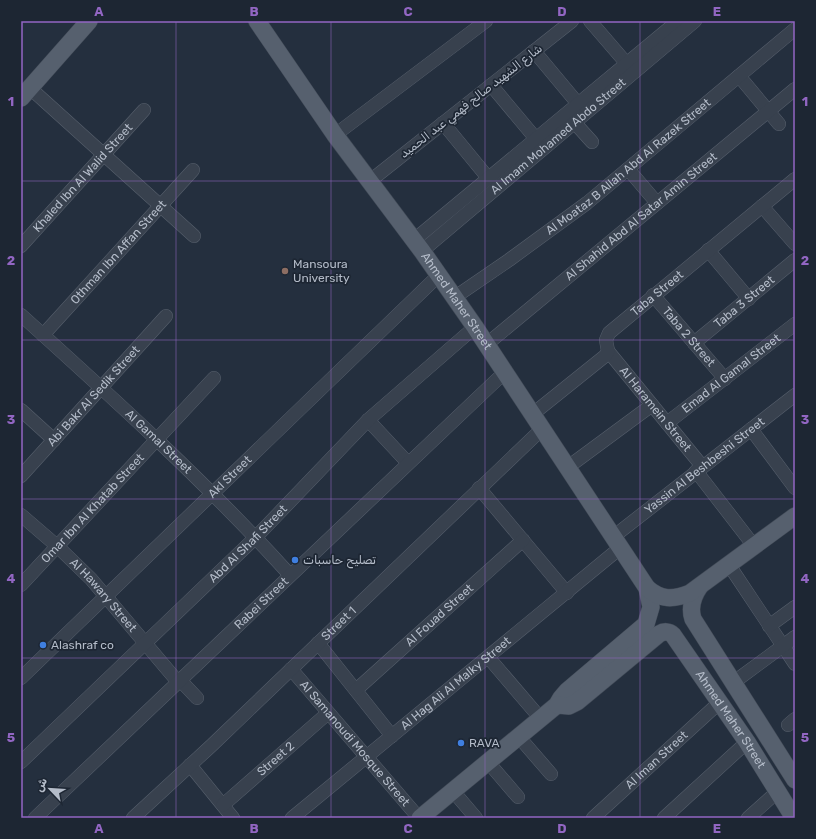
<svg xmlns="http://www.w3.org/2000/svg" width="816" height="839" font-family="Rubik,Vazirmatn,sans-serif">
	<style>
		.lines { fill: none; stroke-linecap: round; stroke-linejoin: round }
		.minor-casing { stroke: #565f6c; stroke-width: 14 }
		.major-casing { stroke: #414a57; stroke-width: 18 }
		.minor { stroke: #38414e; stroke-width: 13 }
		.major { stroke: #56606e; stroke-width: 17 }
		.grid { fill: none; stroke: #9266c3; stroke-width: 1; stroke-opacity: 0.55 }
		.education-dot { fill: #8d6e63; stroke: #1d2633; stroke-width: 1.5 }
		.shop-dot { fill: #3f7fe0; stroke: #1d2633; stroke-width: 1.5 }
		.labels { text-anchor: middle; stroke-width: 3.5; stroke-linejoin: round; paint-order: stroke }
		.street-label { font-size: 12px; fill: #b4bcc9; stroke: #1d2633 }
		.poi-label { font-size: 12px; fill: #b4bcc9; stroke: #1d2633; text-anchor: start }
		.neatline { fill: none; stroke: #9266c3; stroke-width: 1.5 }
		.grid-label { font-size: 13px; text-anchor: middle; font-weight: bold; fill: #9266c3 }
	</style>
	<rect width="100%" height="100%" fill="#242f3e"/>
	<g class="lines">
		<defs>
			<g id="minor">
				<path d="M590 21 627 64"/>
				<path d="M534 51 579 105"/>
				<path d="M739 76 779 124"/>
				<path d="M491 85 537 140"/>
				<path d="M30 88 194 236"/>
				<path d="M574 122 592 142"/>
				<path d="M443 123 489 179"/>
				<path d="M335 135 486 21"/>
				<path d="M628 169 657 203"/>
				<path d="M370 181 572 21"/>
				<path d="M762 206 795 244"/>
				<path d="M414 240 678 21"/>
				<path id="s1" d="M21 246 144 110"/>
				<path d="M708 250 749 299"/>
				<path id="s2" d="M422 251 695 21"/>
				<path id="s3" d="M653 295 725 379"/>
				<path id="s4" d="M455 297 509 260 587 203 795 29"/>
				<path id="s5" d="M21 315C114 399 206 482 290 575"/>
				<path id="s6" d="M43 335 193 170"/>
				<path id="s7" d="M694 343 795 260"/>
				<path id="s8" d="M487 344 795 89"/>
				<path id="s9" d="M608 351 702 466"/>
				<path d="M21 410 54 440"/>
				<path id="s10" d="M534 413 605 356 608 351 606 340 609 333 795 179"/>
				<path d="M368 420 408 463"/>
				<path id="s11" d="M667 423 795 324"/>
				<path d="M751 429 795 488"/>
				<path d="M568 467 652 405"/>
				<path d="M696 471 754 546"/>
				<path id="s12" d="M21 476 166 316"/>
				<path d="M479 488 567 593"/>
				<path id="s13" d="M21 515 57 546 91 579 178 682"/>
				<path id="s14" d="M613 537 795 395"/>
				<path d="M729 565 795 664"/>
				<path id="s15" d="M21 585 214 378"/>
				<path d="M769 626 795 607"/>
				<path d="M318 643 392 736"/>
				<path d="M488 657 541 719"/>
				<path id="s16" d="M291 669 419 818"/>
				<path id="s17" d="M21 678 439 275"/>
				<path d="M180 680 197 698"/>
				<path d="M734 682 795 637"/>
				<path id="s18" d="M356 690 523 540"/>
				<path d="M788 725 795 719"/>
				<path d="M519 737 551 774"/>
				<path id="s19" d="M21 762 256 537 368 420 475 327"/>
				<path d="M488 762 518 797"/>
				<path d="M190 765 233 818"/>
				<path d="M453 791 476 818"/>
				<path id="s20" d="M223 805 328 713"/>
				<path id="s21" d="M35 818 506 371"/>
				<path id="s22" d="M133 818 211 746 543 428"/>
				<path id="s23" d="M292 818 620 548"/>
				<path id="s24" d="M593 818 720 702"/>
				<path d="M664 818 747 742"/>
				<path d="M748 818 777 792"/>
			</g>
			<g id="major">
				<path id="s25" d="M257 21 335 135 422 251 475 327 647 588 651 607 646 624 567 691 561 698 557 705 420 818"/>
				<path d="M21 98 89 21"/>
				<path d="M700 586C693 596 689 607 693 619L795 780"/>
				<path d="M647 588C661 600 673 600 690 593L795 516"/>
				<path id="s26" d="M557 705 569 706 577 702 659 634C664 631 669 631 673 635L747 742 794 818"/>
			</g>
		</defs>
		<use href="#minor" class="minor-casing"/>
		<use href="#major" class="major-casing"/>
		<use href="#minor" class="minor"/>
		<use href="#major" class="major"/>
	</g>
	<path class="grid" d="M176 21V818M331 21V818M485 21V818M640 21V818M21 181H795M21 340H795M21 499H795M21 658H795"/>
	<circle class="education-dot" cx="285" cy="271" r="4"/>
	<g class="shop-dot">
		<circle cx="295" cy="560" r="4"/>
		<circle cx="43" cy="645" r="4"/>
		<circle cx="461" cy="743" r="4"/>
	</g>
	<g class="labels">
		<g class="street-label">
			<text transform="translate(471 101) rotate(-38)" y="4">شارع الشهيد صالح فهمي عبد الحميد</text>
			<text dy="4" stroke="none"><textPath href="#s2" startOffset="178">Al Imam Mohamed Abdo Street</textPath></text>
			<text dy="4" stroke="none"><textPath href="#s4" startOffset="217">Al Moataz B Allah Abd Al Razek Street</textPath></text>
			<text dy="4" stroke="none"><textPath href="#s1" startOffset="92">Khaled Ibn Al Walid Street</textPath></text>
			<text dy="4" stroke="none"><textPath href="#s8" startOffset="200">Al Shahid Abd Al Satar Amin Street</textPath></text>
			<text dy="4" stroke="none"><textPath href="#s6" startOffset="112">Othman Ibn Affan Street</textPath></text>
			<text dy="4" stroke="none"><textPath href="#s10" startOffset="178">Taba Street</textPath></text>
			<text dy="4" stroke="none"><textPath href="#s25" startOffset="344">Ahmed Maher Street</textPath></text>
			<text dy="4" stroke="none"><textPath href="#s7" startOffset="65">Taba 3 Street</textPath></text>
			<text dy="4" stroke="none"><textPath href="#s3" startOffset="55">Taba 2 Street</textPath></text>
			<text dy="4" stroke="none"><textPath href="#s11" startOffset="81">Emad Al Gamal Street</textPath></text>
			<text dy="4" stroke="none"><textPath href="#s12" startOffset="108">Abi Bakr Al Sedik Street</textPath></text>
			<text dy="4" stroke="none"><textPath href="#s9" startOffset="75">Al Haramein Street</textPath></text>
			<text dy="4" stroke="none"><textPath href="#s5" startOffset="187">Al Gamal Street</textPath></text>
			<text dy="4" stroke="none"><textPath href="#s14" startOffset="116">Yassin Al Beshbeshi Street</textPath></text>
			<text dy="4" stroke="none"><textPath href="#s17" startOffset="290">Akl Street</textPath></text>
			<text dy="4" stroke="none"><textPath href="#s15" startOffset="105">Omar Ibn Al Khatab Street</textPath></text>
			<text dy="4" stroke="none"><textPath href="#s19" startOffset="315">Abd Al Shafi Street</textPath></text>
			<text dy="4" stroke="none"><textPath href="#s13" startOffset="115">Al Hawary Street</textPath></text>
			<text dy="4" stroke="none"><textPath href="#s21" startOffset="312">Rabei Street</textPath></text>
			<text dy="4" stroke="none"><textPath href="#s18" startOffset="112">Al Fouad Street</textPath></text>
			<text dy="4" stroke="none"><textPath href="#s22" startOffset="283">Street 1</textPath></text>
			<text dy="4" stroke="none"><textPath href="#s23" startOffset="212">Al Hag Ali Al Malky Street</textPath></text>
			<text dy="4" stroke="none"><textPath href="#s26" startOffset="245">Ahmed Maher Street</textPath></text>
			<text dy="4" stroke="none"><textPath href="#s16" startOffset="98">Al Samanoudi Mosque Street</textPath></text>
			<text dy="4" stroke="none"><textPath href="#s20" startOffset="70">Street 2</textPath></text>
			<text dy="4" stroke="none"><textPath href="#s24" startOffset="86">Al Iman Street</textPath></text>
		</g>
		<g class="poi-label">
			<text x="293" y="268">Mansoura<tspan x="293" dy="14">University</tspan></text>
			<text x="303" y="564">تصليح حاسبات</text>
			<text x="51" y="649">Alashraf co</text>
			<text x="469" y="747">RAVA</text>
		</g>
	</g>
	<rect width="816" height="839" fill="none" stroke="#1d2633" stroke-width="44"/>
	<g transform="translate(50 789) rotate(295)" stroke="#1d2633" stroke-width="3" paint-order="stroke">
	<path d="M0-3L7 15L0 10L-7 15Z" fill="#b4bcc9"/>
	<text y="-6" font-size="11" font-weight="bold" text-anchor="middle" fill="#b4bcc9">ش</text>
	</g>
	<rect x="22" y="22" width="772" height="795" class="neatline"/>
	<g class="grid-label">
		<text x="99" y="16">A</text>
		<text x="254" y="16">B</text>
		<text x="408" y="16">C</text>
		<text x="562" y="16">D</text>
		<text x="717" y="16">E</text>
		<text x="11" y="106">1</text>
		<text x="805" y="106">1</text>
		<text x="11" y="265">2</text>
		<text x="805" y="265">2</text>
		<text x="11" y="424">3</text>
		<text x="805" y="424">3</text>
		<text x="11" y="583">4</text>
		<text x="805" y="583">4</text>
		<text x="11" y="742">5</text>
		<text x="805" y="742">5</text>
		<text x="99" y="833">A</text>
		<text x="254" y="833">B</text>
		<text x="408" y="833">C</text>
		<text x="562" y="833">D</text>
		<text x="717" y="833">E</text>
	</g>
</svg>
